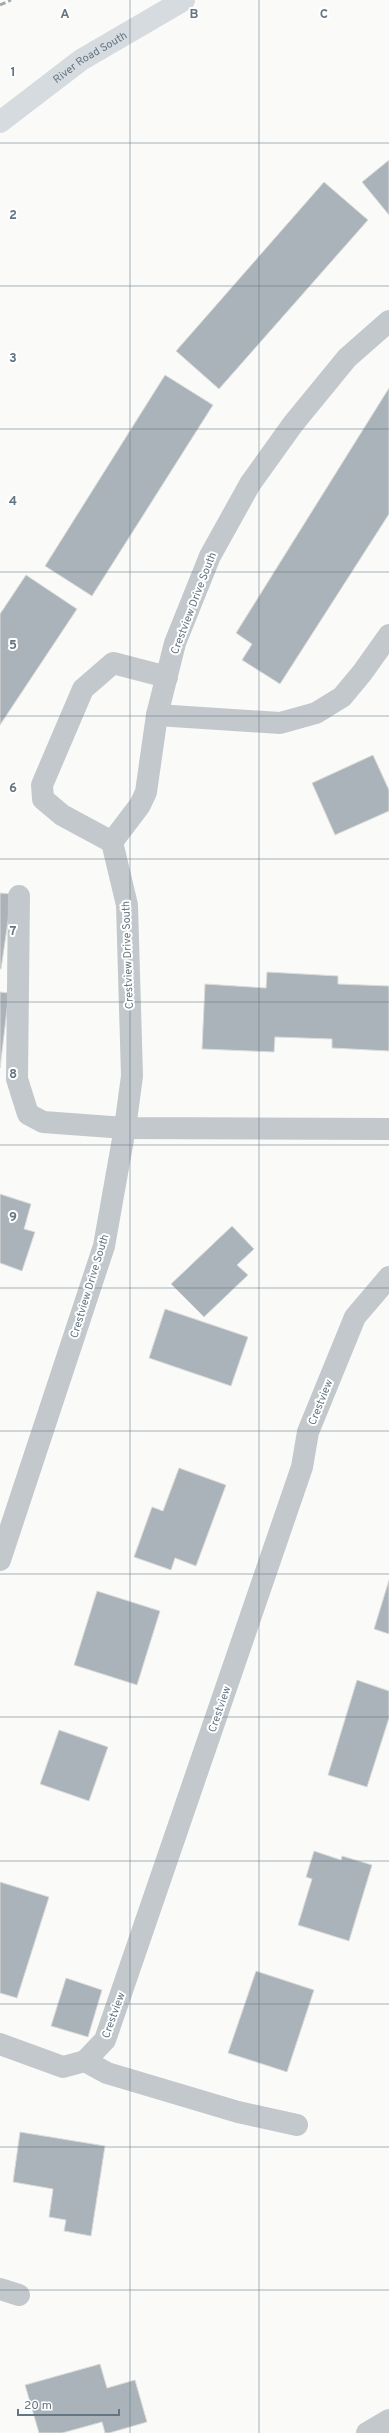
<svg xmlns="http://www.w3.org/2000/svg" width="389" height="2433" font-family="Overpass,sans-serif">
	<style>
		.building { fill: #aab3b9; stroke: #dcdcda }
		.lines { fill: none; stroke-linecap: round; stroke-linejoin: round }
		.minor { stroke: #c3c8cc; stroke-width: 22 }
		.major { stroke: #d6dbdf; stroke-width: 22 }
		.rail { stroke: #a2aab0; stroke-width: 3; stroke-dasharray: 6 3; stroke-linecap: butt }
		.grid { fill: none; stroke: #657683; stroke-width: 1; stroke-opacity: 0.55 }
		.labels { text-anchor: middle; stroke-width: 4; stroke-linejoin: round; paint-order: stroke }
		.street-label { font-size: 11px; fill: #657683; stroke: #fff }
		.grid-label { font-size: 13px; text-anchor: middle; font-weight: bold; fill: #657683; stroke: #fff; stroke-width: 4; stroke-linejoin: round; paint-order: stroke }
	</style>
	<rect width="100%" height="100%" fill="#fafaf8"/>
	<g class="building">
		<path d="M389 160V215L362 182Z"/>
		<path d="M324 182 368 220 219 389 176 351Z"/>
		<path d="M165 375 213 405 92 596 45 566Z"/>
		<path d="M389 388V514L280 684 242 660 252 644 236 633Z"/>
		<path d="M26 575 77 609 0 725V614Z"/>
		<path d="M373 755 389 790V811L335 835 312 783Z"/>
		<path d="M0 893 12 894 1 969H0Z"/>
		<path d="M267 972 338 976V984L389 986V1051L332 1048V1039L275 1037 274 1052 202 1049 205 984 266 988Z"/>
		<path d="M0 992 9 993 0 1068Z"/>
		<path d="M0 1194 31 1204 24 1229 35 1232 22 1271 0 1263Z"/>
		<path d="M232 1226 254 1249 237 1265 248 1275 204 1317 171 1284Z"/>
		<path d="M165 1309 248 1337 231 1386 149 1358Z"/>
		<path d="M179 1468 226 1485 196 1566 175 1558 171 1570 134 1557 152 1507 163 1511Z"/>
		<path d="M389 1580V1634L374 1629Z"/>
		<path d="M97 1591 160 1611 137 1685 74 1665Z"/>
		<path d="M357 1680 389 1691V1718L367 1787 328 1775Z"/>
		<path d="M59 1730 108 1747 89 1801 40 1784Z"/>
		<path d="M314 1851 341 1860 342 1856 372 1865 349 1941 298 1925 312 1879 306 1877Z"/>
		<path d="M0 1882 49 1897 17 1998 0 1993Z"/>
		<path d="M256 1971 314 1990 287 2072 228 2053Z"/>
		<path d="M66 1978 102 1990 88 2037 51 2026Z"/>
		<path d="M20 2132 105 2146 91 2236 64 2231 66 2220 49 2217 53 2189 13 2182Z"/>
		<path d="M100 2364 107 2388 135 2380 147 2422 109 2433H105L102 2422 62 2433H39L25 2385Z"/>
	</g>
	<g class="lines">
		<g class="minor">
			<path d="M157 715 280 723 316 713 342 697 362 673 389 635"/>
			<path d="M112 842 140 805 146 792 157 715 175 643 210 556 250 484 293 424 347 358 389 321"/>
			<path d="M112 842 62 815 43 799 42 785 83 689 113 663 167 677"/>
			<path d="M19 896 17 1079 28 1114 43 1122 125 1128 389 1129"/>
			<path d="M0 1560 104 1246 125 1128 132 1076 127 905 112 842"/>
			<path d="M0 2044 63 2067 85 2061 105 2040 302 1467 308 1432 355 1317 389 1277"/>
			<path d="M85 2061 107 2073 238 2112 297 2125"/>
			<path d="M0 2289 19 2295"/>
			<path d="M367 2433 389 2420"/>
		</g>
		<path class="major" id="s1" d="M0 122 81 60 184 0"/>
		<path class="rail" d="M0 5 11 0"/>
	</g>
	<path class="grid" d="M130 0V2433M259 0V2433M0 143H389M0 286H389M0 429H389M0 572H389M0 716H389M0 859H389M0 1002H389M0 1145H389M0 1288H389M0 1431H389M0 1574H389M0 1717H389M0 1861H389M0 2004H389M0 2147H389M0 2290H389"/>
	<g class="labels">
		<g class="street-label">
			<text dy="4" stroke="none"><textPath href="#s1" startOffset="111">River Road South</textPath></text>
			<text transform="translate(193 603) rotate(-69)" y="4">Crestview Drive South</text>
			<text transform="translate(127 955) rotate(-92)" y="4">Crestview Drive South</text>
			<text transform="translate(89 1286) rotate(-73)" y="4">Crestview Drive South</text>
			<text transform="translate(320 1402) rotate(-68)" y="4">Crestview</text>
			<text transform="translate(219 1709) rotate(-71)" y="4">Crestview</text>
			<text transform="translate(113 2015) rotate(-70)" y="4">Crestview</text>
		</g>
	</g>
	<g class="grid-label">
		<text x="65" y="18">A</text>
		<text x="194" y="18">B</text>
		<text x="324" y="18">C</text>
		<text x="13" y="76">1</text>
		<text x="13" y="219">2</text>
		<text x="13" y="362">3</text>
		<text x="13" y="505">4</text>
		<text x="13" y="649">5</text>
		<text x="13" y="792">6</text>
		<text x="13" y="935">7</text>
		<text x="13" y="1078">8</text>
		<text x="13" y="1221">9</text>
	</g>
	<path d="M18 2409v6h101v-6" fill="none" stroke="#657683" stroke-width="2"/>
	<text x="24" y="2409" font-size="12" fill="#657683" stroke="#ffffff" stroke-width="3" paint-order="stroke">20 m</text>
</svg>
